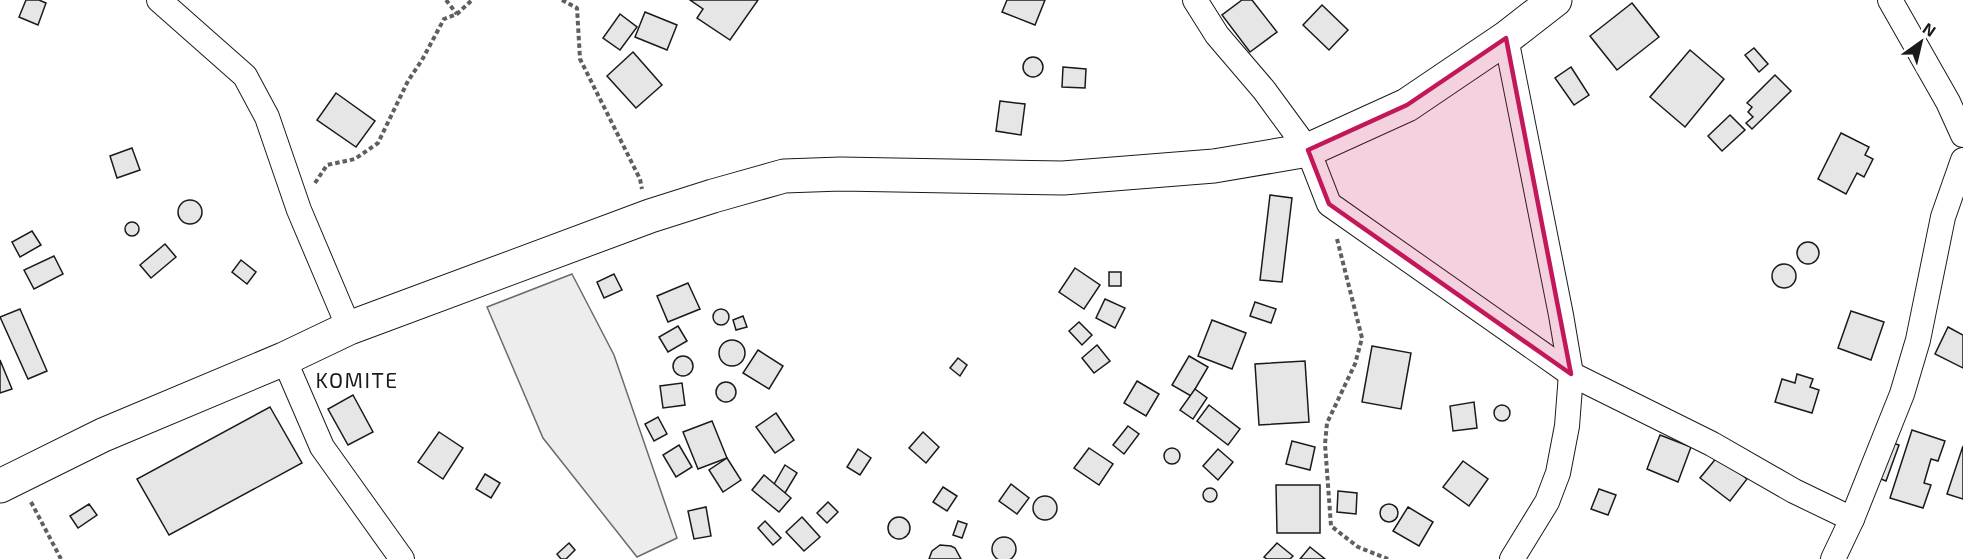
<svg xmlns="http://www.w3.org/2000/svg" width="1963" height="559" font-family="'Exo 2',sans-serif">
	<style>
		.built { fill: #ededed; stroke: #6a6a6a; stroke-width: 1.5 }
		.building { fill: #e6e6e6; stroke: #1a1a1a; stroke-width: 1.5 }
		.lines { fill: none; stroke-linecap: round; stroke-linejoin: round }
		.street-casing { stroke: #1a1a1a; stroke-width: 26 }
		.secondary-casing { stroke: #1a1a1a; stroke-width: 35 }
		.path { stroke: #5f5f5f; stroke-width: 4; stroke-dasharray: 4.5 3; stroke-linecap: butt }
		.street { stroke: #fff; stroke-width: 24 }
		.secondary { stroke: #fff; stroke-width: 33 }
		.marked { fill: #c2185b; fill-opacity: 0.2; stroke: #c2185b; stroke-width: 4.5; stroke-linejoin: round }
		.labels { text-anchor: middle; stroke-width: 4.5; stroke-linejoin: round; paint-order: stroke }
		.quarter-label { font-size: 21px; letter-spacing: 1.5px; fill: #1a1a1a; stroke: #fff }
	</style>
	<rect width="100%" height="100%" fill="#fff"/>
	<path class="built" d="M572 274 614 355 677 538 637 557 543 438 487 307Z"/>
	<g class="building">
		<path d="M26 0H39L46 3 38 25 19 17Z"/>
		<path d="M690 0H758L730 40 697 18 703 9Z"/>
		<path d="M1007 0H1045L1035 25 1002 12Z"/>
		<path d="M1242 0H1252L1277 32 1250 52 1222 15Z"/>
		<path d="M1632 3 1659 37 1617 70 1590 36Z"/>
		<path d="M1322 5 1348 30 1329 50 1303 25Z"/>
		<path d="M645 12 677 25 667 50 635 37Z"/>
		<path d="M620 14 637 27 620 50 603 38Z"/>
		<path d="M1754 48 1768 64 1759 72 1745 55Z"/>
		<path d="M1690 50 1724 79 1685 127 1650 97Z"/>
		<path d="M633 52 662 85 636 108 607 76Z"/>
		<circle cx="1033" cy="67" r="10"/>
		<path d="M1063 67 1086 69 1085 88 1062 87Z"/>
		<path d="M1571 67 1589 95 1574 105 1555 78Z"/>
		<path d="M1775 75 1791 91 1752 129 1746 123 1753 117 1748 112 1752 107 1747 103Z"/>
		<path d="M336 93 375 121 356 147 317 120Z"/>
		<path d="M1000 101 1025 104 1021 135 996 131Z"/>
		<path d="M1730 115 1745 130 1722 151 1708 136Z"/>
		<path d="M1841 133 1869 147 1865 155 1873 159 1864 177 1857 173 1846 194 1818 179Z"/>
		<path d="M132 148 140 170 117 178 110 156Z"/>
		<path d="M1270 195 1292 198 1282 282 1260 280Z"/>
		<circle cx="190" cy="212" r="12"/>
		<circle cx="132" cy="229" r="7"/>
		<path d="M32 231 41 245 20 257 12 242Z"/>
		<circle cx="1808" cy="253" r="11"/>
		<path d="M165 244 176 257 151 278 140 265Z"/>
		<path d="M54 256 63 274 34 289 24 270Z"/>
		<path d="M241 260 256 272 247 284 232 272Z"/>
		<circle cx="1784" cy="276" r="12"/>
		<path d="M1075 268 1100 285 1084 309 1059 292Z"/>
		<rect x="1109" y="272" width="12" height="14"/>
		<path d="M614 274 622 290 604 298 597 282Z"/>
		<path d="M688 283 700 309 668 322 657 296Z"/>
		<path d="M1105 299 1125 308 1115 328 1096 318Z"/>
		<path d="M1255 302 1276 309 1271 323 1250 316Z"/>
		<circle cx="721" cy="317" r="8"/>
		<path d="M20 309 47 371 28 379 0 317Z"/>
		<path d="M1851 311 1884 322 1871 360 1838 348Z"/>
		<path d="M743 316 747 327 736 330 733 320Z"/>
		<path d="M1212 320 1246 333 1232 369 1198 356Z"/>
		<path d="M1079 322 1092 335 1082 345 1069 331Z"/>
		<path d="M678 326 687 341 668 352 659 337Z"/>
		<path d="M1948 327 1963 335V368L1935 354Z"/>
		<circle cx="732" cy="353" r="13"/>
		<path d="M1097 345 1110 361 1094 373 1082 358Z"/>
		<path d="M1372 346 1411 353 1401 409 1362 402Z"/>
		<path d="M758 350 783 366 769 389 743 373Z"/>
		<circle cx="683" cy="366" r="10"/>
		<path d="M1189 356 1208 367 1191 396 1172 385Z"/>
		<path d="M958 358 967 365 960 376 950 368Z"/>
		<path d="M0 360 12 389 0 393Z"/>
		<path d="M1305 361 1309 422 1259 425 1255 364Z"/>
		<path d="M1797 374 1813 379 1810 387 1819 390 1812 413 1775 402 1782 379 1795 383Z"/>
		<path d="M1137 381 1159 394 1146 416 1124 403Z"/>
		<circle cx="726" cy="392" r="10"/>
		<path d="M682 383 685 405 663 408 660 386Z"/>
		<path d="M1195 389 1207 398 1193 419 1180 410Z"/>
		<path d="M353 395 373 432 348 445 328 409Z"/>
		<path d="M1474 402 1477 428 1453 431 1450 406Z"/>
		<circle cx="1502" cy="413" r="8"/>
		<path d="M1209 405 1240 429 1228 445 1197 421Z"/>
		<path d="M270 407 302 463 169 535 137 479Z"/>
		<path d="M776 413 794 440 775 453 756 427Z"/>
		<path d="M658 417 667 434 654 441 645 424Z"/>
		<path d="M712 421 727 458 698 469 683 432Z"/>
		<path d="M1128 426 1139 434 1124 454 1113 445Z"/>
		<path d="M1912 430 1945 441 1938 461 1931 459 1924 483 1931 485 1923 508 1890 498Z"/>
		<path d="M439 432 463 448 443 479 418 462Z"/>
		<path d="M923 432 939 447 926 463 909 448Z"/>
		<path d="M1660 435 1691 447 1678 482 1647 469Z"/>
		<path d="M1292 441 1315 447 1310 470 1286 464Z"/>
		<path d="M1889 442 1899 445 1886 481 1876 477Z"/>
		<path d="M679 445 692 467 676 477 663 455Z"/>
		<path d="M1963 446V499L1947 494Z"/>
		<circle cx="1172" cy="456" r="8"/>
		<path d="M1089 448 1113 464 1099 485 1074 468Z"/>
		<path d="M858 449 871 458 860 475 847 467Z"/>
		<path d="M1218 449 1233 462 1218 480 1203 466Z"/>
		<path d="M1718 456 1747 479 1730 501 1700 478Z"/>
		<path d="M727 458 741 480 723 492 709 470Z"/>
		<path d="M1463 461 1488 479 1469 506 1443 487Z"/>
		<path d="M785 465 797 473 785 493 773 486Z"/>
		<path d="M485 474 500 483 491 498 476 489Z"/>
		<path d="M764 475 791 498 779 512 752 490Z"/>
		<path d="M1011 484 1029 498 1017 514 999 501Z"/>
		<path d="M1276 485H1320V533H1277Z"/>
		<path d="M943 487 957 496 947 511 933 502Z"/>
		<circle cx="1210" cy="495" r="7"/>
		<path d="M1599 489 1616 495 1608 515 1591 509Z"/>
		<path d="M1338 491 1357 493 1356 514 1337 512Z"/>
		<circle cx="1045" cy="508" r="12"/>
		<path d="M828 502 838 512 827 523 817 513Z"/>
		<path d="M89 504 97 515 78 528 70 516Z"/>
		<circle cx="1389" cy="513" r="9"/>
		<path d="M706 507 711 536 694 539 688 511Z"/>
		<path d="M1408 507 1433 522 1419 546 1393 531Z"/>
		<path d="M802 517 820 537 804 551 786 532Z"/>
		<circle cx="899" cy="528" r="11"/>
		<path d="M765 521 781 538 773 545 758 528Z"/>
		<path d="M958 521 967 524 962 538 953 535Z"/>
		<circle cx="1004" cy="549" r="12"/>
		<path d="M569 543 575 550 566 559H561L557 554Z"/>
		<path d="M1277 543 1293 556 1290 559H1267L1264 557Z"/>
		<path d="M940 545 951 546 955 548 961 559H929L932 551Z"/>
		<path d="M1310 547 1325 559H1300Z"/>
	</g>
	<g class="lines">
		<defs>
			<g id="street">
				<path d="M159 0 245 76 267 117 299 210 349 328"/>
				<path d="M1195 0 1217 35 1264 90 1308 150 1329 204 1571 374 1712 444 1794 491 1852 519"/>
				<path d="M1890 0 1948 102 1963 135"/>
				<path d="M1506 38 1561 315 1571 374 1567 426 1558 473 1547 502 1512 559"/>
				<path d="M284 359 322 447 402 559"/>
				<path d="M1833 559 1852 519 1902 394 1918 340 1943 217 1963 160"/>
			</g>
			<path id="secondary" d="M0 486 103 435 284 359 349 328 650 216 713 196 784 176 841 174 1063 178 1214 166 1308 150 1407 105 1506 38 1555 0"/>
		</defs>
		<use href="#street" class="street-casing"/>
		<use href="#secondary" class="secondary-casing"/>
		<g class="path">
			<path d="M446 0 457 14"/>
			<path d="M562 0 577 8 580 59 640 179 642 189"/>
			<path d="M315 183 327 165 355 159 378 143 408 81 422 60 444 19 457 14 472 0"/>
			<path d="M1337 239 1362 338 1355 364 1327 423 1325 444 1331 526 1358 547 1388 559"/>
			<path d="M31 502 61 559"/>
		</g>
		<use href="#street" class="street"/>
		<use href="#secondary" class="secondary"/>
	</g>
	<path class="marked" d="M1506 38 1571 374 1329 204 1308 150 1407 105Z"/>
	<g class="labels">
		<g class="quarter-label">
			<text x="357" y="388">KOMITE</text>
		</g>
	</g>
	<g transform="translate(1921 42) rotate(34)" stroke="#ffffff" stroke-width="4.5" paint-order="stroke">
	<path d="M0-4.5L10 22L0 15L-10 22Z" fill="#1a1a1a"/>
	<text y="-9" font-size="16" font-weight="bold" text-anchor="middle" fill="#1a1a1a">N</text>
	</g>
</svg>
